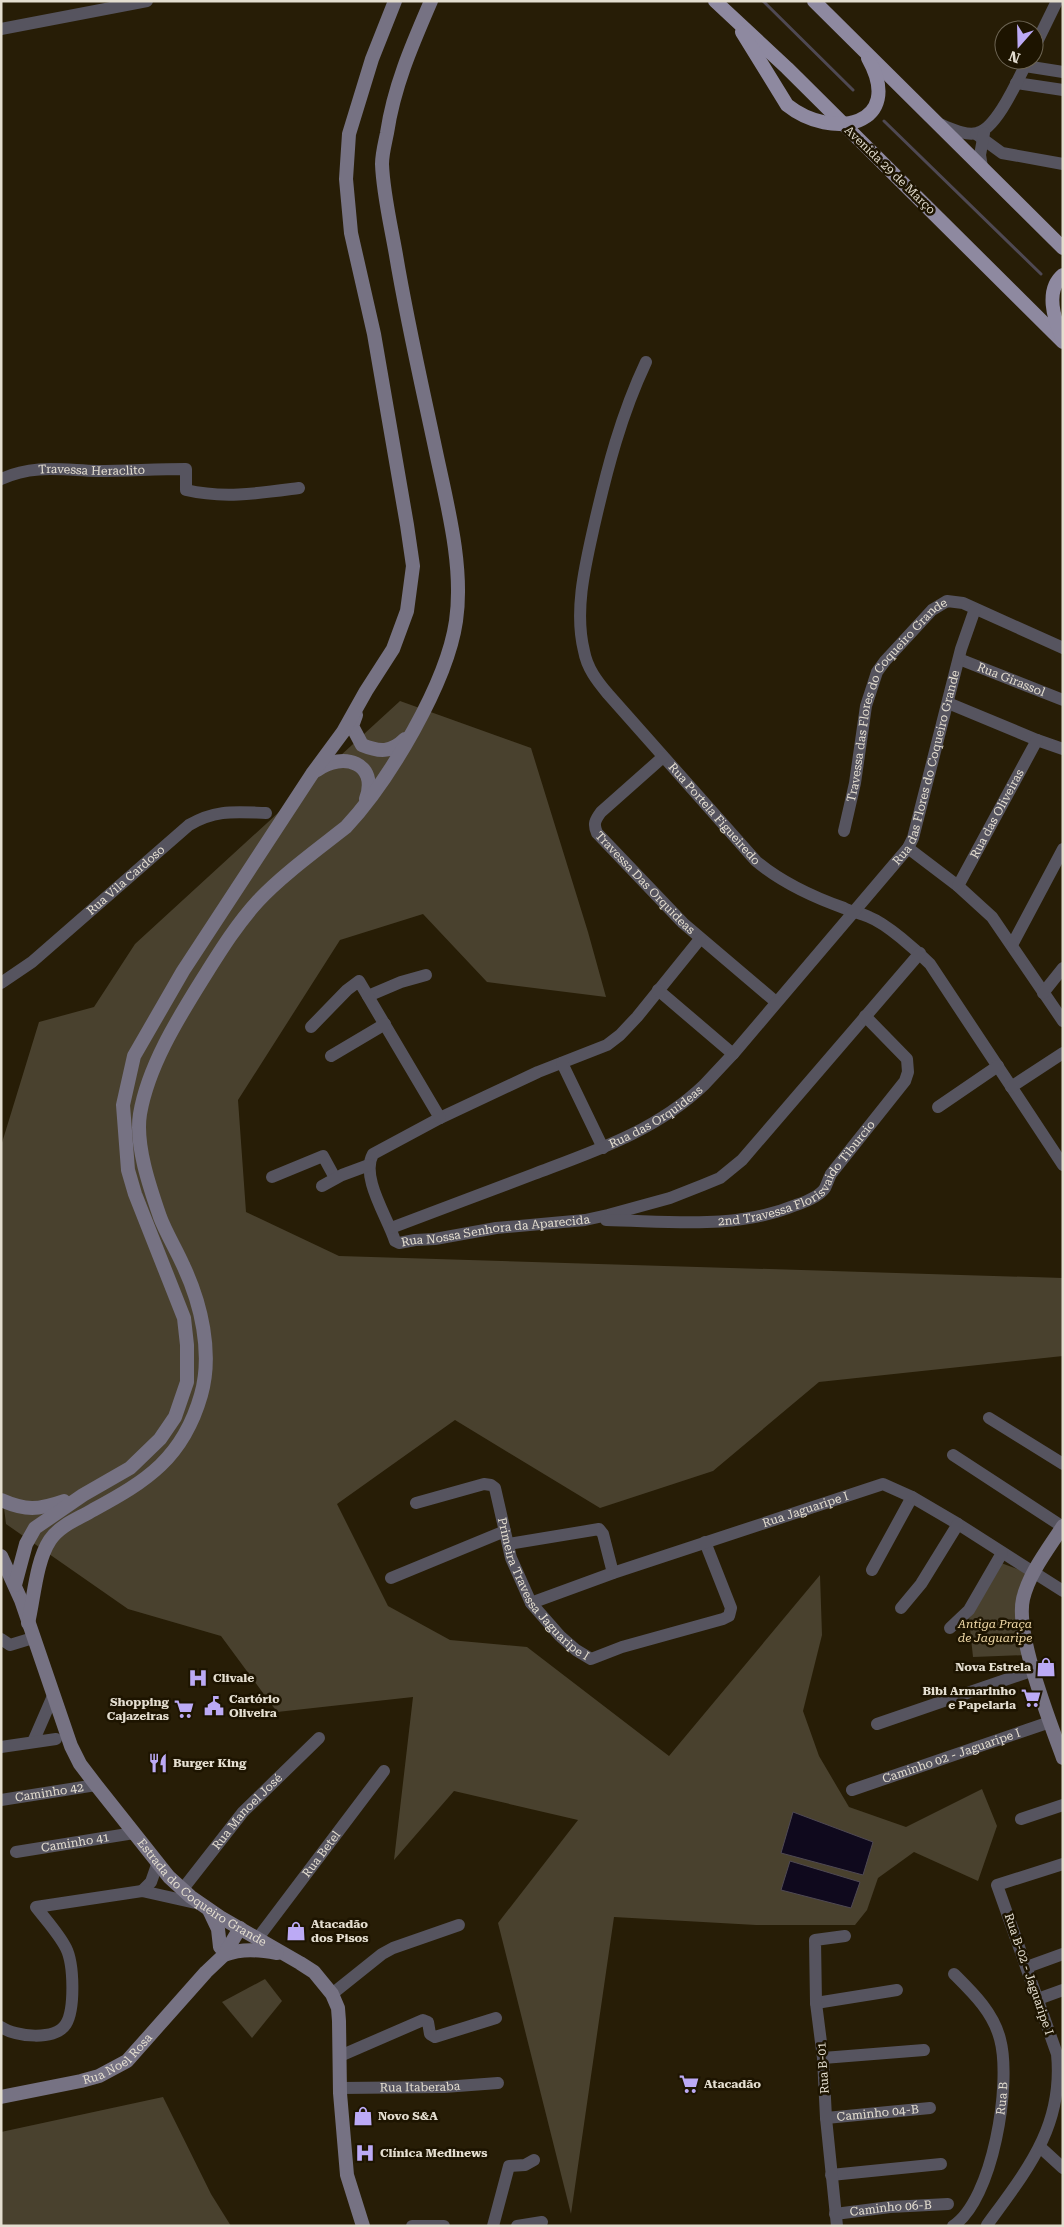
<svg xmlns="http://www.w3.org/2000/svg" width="1064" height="2227" font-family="'Roboto Serif',serif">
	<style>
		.green { fill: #49412e }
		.water { fill: #0f091d; stroke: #4f4953 }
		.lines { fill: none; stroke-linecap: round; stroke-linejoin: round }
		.stream { stroke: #4f4953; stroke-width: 3 }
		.minor { stroke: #56545f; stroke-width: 12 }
		.secondary { stroke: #767283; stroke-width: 14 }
		.primary { stroke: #8e89a0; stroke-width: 14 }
		.labels { text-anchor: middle; stroke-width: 5; stroke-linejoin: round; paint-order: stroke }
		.street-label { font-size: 12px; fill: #e4ded0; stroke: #1d1400 }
		.park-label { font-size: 12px; font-style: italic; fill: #f2dba8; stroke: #1d1400 }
		.poi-label { font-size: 12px; font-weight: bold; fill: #e4ded0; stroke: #1d1400; text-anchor: start }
	</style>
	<rect width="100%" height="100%" fill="#271d06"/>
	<g class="green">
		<path d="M400 701 531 748 588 932 606 997 487 982 423 914 340 940 238 1100 246 1212 339 1256 1063 1278V1356L819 1382 713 1471 600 1508 455 1420 337 1504 388 1606 450 1640 527 1647 669 1756 820 1575 822 1635 803 1711 819 1756 849 1807 906 1827 982 1789 997 1826 978 1881 914 1852 878 1878 867 1910 855 1925H756L614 1917 571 2214 498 1923 578 1820 454 1791 394 1860 413 1697 277 1712 221 1636 128 1609 6 1524 1 1483V1146L39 1022 94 1007 135 944Z"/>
		<path d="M1001 1563 1028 1573 1026 1655 973 1657 969 1619Z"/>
		<path d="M265 1979 282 2001 252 2038 222 2002Z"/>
		<path d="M163 2097 211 2194 231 2226H1V2132Z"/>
	</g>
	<g class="water">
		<path d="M793 1812 873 1842 863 1875 781 1853Z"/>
		<path d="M790 1861 860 1882 851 1908 781 1890Z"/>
	</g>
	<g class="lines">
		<g class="stream">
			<path d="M763 1 853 90"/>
			<path d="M884 121 1041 274"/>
		</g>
		<g class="minor">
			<path d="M1 29 147 1"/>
			<path d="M1034 48 1057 1"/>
			<path d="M1025 66 1063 72"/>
			<path d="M1016 83 1063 90"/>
			<path d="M939 124C950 128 965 136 977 133 997 129 1019 77 1028 60"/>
			<path d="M976 134 1002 153 1063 164"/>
			<path d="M982 167 980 155 984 133"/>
			<path id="s1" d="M646 362C621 415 607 469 594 526 585 566 574 611 584 651 587 668 597 681 608 694L756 861C781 882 813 897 844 908 852 912 861 913 869 917 887 924 916 950 930 964L1063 1165"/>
			<path id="s2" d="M1 479C34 464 62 470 97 471 126 471 156 469 186 469V490C224 499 261 493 299 488"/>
			<path id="s3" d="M959 659 1063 700"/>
			<path d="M948 703 1037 740 1063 749"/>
			<path id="s4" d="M663 757 601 812C595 820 593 824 597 833L683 923 776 1002"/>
			<path id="s5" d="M844 831 855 783 866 706 877 672 885 661 932 610 947 601 963 603 1063 648"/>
			<path d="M908 848 958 886 992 917 1063 1021"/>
			<path id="s6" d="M958 886 1037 740"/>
			<path id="s7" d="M700 939 637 1017 620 1035 607 1045 538 1072 440 1118 373 1154C360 1177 388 1218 395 1241L399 1243 415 1240 435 1239 496 1228 585 1220 608 1215 670 1198 703 1185 720 1178 742 1160 920 953"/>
			<path d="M1012 945 1063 849"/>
			<path id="s8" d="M1 983 32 962 189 825C216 809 236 812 266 813"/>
			<path d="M658 990 733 1054"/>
			<path d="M1043 993 1063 968"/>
			<path d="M368 996 401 982 426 975"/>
			<path d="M311 1027 347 990 359 981 440 1118"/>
			<path d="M331 1056 385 1024"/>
			<path d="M562 1063 603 1148"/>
			<path d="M1011 1087 1063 1053"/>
			<path d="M938 1107 998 1066"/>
			<path d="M272 1177 323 1156 335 1178"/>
			<path d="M322 1186 342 1175 369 1165"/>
			<path id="s9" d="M606 1220C670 1221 735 1230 796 1205 805 1202 819 1197 825 1188 827 1184 829 1178 831 1174L905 1081 908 1072 907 1059 865 1016"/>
			<path id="s10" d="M391 1228C439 1210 486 1192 534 1174 595 1151 656 1131 704 1085L733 1054 908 848 913 838 961 649 975 609"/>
			<path d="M989 1418 1063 1464"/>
			<path d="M953 1455 1063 1527"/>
			<path id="s11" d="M416 1503 484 1484 491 1485 495 1488 511 1558 531 1603 560 1636 576 1650 591 1659 622 1647 723 1619 729 1616 731 1608 705 1542"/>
			<path d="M508 1544 599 1529 603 1534 613 1573"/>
			<path d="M872 1570 912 1497"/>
			<path d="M391 1578 505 1531"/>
			<path id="s12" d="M531 1603 613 1573 883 1484 912 1497 958 1524 1063 1591"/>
			<path d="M901 1608 921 1584 958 1524"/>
			<path d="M950 1628 969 1610 1002 1553"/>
			<path d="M1 1639 10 1645 33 1638"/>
			<path d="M877 1724 1034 1670"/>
			<path d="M33 1742 53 1696"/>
			<path d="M1 1747 56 1739"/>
			<path id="s13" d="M852 1790 1050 1722"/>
			<path id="s14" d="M1 1800 96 1785"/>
			<path d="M1021 1819 1063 1805"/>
			<path id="s15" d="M16 1852 134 1833"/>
			<path id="s16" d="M182 1890 243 1812 319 1738"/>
			<path d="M142 1891 151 1882 158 1862"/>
			<path id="s17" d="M258 1938 384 1771"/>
			<path d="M1027 1967 1063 1954"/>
			<path d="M332 1994 382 1954 393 1948 459 1925"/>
			<path d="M1038 1999 1063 1990"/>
			<path d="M816 2003 897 1990"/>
			<path d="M1 2027C16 2037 55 2041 66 2024 75 2009 74 1964 66 1948 59 1934 46 1920 36 1907L142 1891 200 1904"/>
			<path d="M340 2056 423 2020 428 2022 430 2034 435 2037 496 2018"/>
			<path d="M823 2058 924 2050"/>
			<path id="s18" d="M340 2088 444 2087 498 2083"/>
			<path id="s19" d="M826 2118 930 2108"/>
			<path d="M1040 2147 1063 2168"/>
			<path d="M831 2175 941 2164"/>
			<path id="s20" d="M835 2214 890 2207 948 2204"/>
			<path d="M987 2225C1027 2170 1064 2126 1057 2054L997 1885 1063 1864"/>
			<path d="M412 2226H444"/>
			<path d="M493 2226 509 2166 525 2165 534 2160"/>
			<path d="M517 2226 542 2222"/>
			<path d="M837 2226 826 2118 823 2058 816 2003 815 1940 845 1936"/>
			<path id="s21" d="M953 2226C993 2200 1012 2083 1000 2039 993 2012 973 1993 954 1974"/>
		</g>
		<g class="secondary">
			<path d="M356 715 352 726 362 745C379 752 391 753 405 739"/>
			<path d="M317 770C343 751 379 763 366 799"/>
			<path d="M1 1500C26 1511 38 1510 64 1501"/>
			<path d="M1063 1526C1049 1548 1029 1573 1023 1599 1015 1634 1050 1722 1063 1758"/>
			<path id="s22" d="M1 1556 21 1600 71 1746 80 1764 96 1785 169 1877 191 1897 220 1917 300 1963 314 1972 332 1994 338 2008 339 2021 340 2093 347 2175 363 2226"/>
			<path d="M15 1585 26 1544 35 1528 83 1495 130 1468 160 1439 175 1417 187 1382V1345L184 1318 135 1194 128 1170 123 1105 134 1056 183 971 312 774 343 732 366 691 393 649 407 611 413 566 407 525 374 334 351 233 346 179 349 134 372 59 395 1"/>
			<path d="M28 1623C34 1598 36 1561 50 1540 60 1525 78 1519 93 1510 147 1481 183 1458 201 1395 213 1353 201 1303 183 1265 176 1249 166 1233 160 1217 150 1188 135 1145 140 1114 148 1067 177 1020 202 980 219 953 236 925 258 901 281 876 318 849 346 827 389 781 447 683 456 621 464 567 447 504 436 452 422 386 407 321 396 255 391 226 383 193 382 164 382 154 385 143 387 133 394 86 412 45 431 1"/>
			<path d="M209 1910 218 1929 220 1947"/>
			<path d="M224 1955C243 1948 258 1950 277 1953"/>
			<path id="s23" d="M1 2097 81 2081 99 2076 127 2061 206 1972 224 1955 240 1928"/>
		</g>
		<g class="primary">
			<path d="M715 1 787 68 1063 342"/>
			<path d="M814 1 1063 248"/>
			<path d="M742 32 787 105C832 141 906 126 868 58"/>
			<path d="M1062 337C1054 319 1045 290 1063 275"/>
		</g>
	</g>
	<defs>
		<symbol id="shop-bare" viewBox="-9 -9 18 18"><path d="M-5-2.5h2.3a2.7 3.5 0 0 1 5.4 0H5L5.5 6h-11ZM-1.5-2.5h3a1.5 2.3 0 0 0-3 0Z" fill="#bcaaf5" stroke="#1d1400" stroke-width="2.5" paint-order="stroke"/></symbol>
		<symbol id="hospital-bare" viewBox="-9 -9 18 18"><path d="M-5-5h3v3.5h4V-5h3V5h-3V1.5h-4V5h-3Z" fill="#bcaaf5" stroke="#1d1400" stroke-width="2.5" paint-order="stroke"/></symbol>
		<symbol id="supermarket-bare" viewBox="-9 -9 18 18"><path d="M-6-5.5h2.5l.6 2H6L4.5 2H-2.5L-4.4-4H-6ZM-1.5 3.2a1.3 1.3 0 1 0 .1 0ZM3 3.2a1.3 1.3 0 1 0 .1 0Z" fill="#bcaaf5" stroke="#1d1400" stroke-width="2.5" paint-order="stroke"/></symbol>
		<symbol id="civic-bare" viewBox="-9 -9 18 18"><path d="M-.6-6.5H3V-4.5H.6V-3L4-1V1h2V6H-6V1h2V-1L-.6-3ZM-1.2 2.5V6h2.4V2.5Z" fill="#bcaaf5" stroke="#1d1400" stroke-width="2.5" paint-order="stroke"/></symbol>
		<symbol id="restaurant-bare" viewBox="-9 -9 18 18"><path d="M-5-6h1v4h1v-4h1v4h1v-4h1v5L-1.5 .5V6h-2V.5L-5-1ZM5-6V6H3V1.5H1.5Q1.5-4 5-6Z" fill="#bcaaf5" stroke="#1d1400" stroke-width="2.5" paint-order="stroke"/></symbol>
	</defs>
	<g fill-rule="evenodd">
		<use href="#shop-bare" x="1032" y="1653" width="28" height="28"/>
		<use href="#hospital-bare" x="184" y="1664" width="28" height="28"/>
		<use href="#supermarket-bare" x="1017" y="1684" width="28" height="28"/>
		<use href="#civic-bare" x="200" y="1692" width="28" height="28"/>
		<use href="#supermarket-bare" x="170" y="1695" width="28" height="28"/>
		<use href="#restaurant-bare" x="144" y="1749" width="28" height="28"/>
		<use href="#shop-bare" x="282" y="1917" width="28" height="28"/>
		<use href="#supermarket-bare" x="675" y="2070" width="28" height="28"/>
		<use href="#shop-bare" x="349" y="2102" width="28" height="28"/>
		<use href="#hospital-bare" x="351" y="2139" width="28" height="28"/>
	</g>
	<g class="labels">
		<g class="street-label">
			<text transform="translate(890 170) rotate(44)" y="4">Avenida 29 de Março</text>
			<text dy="4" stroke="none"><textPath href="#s2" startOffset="92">Travessa Heraclito</textPath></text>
			<text dy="4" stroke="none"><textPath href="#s3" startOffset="56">Rua Girassol</textPath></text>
			<text dy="4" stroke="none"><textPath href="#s5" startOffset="146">Travessa das Flores do Coqueiro Grande</textPath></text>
			<text dy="4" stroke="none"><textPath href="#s10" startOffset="741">Rua das Flores do Coqueiro Grande</textPath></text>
			<text dy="4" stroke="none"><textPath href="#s1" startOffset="509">Rua Portela Figueiredo</textPath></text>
			<text dy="4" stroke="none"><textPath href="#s6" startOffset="82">Rua das Oliveiras</textPath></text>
			<text dy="4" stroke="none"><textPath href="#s8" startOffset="162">Rua Vila Cardoso</textPath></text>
			<text dy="4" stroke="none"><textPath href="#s4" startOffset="175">Travessa Das Orquideas</textPath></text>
			<text dy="4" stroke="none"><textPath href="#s10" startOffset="288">Rua das Orquideas</textPath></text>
			<text dy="4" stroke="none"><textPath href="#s9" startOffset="210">2nd Travessa Florisvaido Tiburcio</textPath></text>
			<text dy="4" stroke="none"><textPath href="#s7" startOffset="594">Rua Nossa Senhora da Aparecida</textPath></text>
			<text dy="4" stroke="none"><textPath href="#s12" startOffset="290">Rua Jaguaripe I</textPath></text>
			<text dy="4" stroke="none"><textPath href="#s11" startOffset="198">Primeira Travessa Jaguaripe I</textPath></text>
			<text dy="4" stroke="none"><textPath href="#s13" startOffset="105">Caminho 02 - Jaguaripe I</textPath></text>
			<text dy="4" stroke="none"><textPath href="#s14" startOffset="49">Caminho 42</textPath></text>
			<text dy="4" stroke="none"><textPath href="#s16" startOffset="102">Rua Manoel José</textPath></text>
			<text dy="4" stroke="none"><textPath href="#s15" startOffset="60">Caminho 41</textPath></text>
			<text dy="4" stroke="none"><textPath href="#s17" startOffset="105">Rua Betel</textPath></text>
			<text dy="4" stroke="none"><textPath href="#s22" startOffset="402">Estrada do Coqueiro Grande</textPath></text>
			<text transform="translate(1029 1974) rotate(71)" y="4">Rua B-02 - Jaguaripe I</text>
			<text dy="4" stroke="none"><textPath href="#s23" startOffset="125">Rua Noel Rosa</textPath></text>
			<text transform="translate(823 2068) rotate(-94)" y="4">Rua B-01</text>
			<text dy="4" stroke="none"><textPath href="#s18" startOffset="80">Rua Itaberaba</textPath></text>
			<text dy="4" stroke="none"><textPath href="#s21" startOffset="140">Rua B</textPath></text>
			<text dy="4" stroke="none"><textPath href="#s19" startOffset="52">Caminho 04-B</textPath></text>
			<text dy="4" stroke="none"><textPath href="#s20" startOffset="56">Caminho 06-B</textPath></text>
		</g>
		<g class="park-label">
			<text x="995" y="1628">Antiga Praça<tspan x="995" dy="14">de Jaguaripe</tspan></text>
		</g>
		<g class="poi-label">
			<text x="1031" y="1671" text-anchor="end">Nova Estrela</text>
			<text x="213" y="1682">Clivale</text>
			<text x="1016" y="1695" text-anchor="end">Bibi Armarinho<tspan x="1016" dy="14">e Papelaria</tspan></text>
			<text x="229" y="1703">Cartório<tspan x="229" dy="14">Oliveira</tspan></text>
			<text x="169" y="1706" text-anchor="end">Shopping<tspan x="169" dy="14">Cajazeiras</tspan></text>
			<text x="173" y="1767">Burger King</text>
			<text x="311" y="1928">Atacadão<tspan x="311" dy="14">dos Pisos</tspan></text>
			<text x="704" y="2088">Atacadão</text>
			<text x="378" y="2120">Novo S&amp;A</text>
			<text x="380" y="2157">Clínica Medinews</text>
		</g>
	</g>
	<rect width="1064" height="2227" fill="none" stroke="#e4ded0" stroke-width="5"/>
	<g transform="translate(1019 45) rotate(200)"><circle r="24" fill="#1d1400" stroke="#6d6553"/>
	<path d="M0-4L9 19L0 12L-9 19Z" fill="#bcaaf5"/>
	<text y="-8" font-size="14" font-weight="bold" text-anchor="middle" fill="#e4ded0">N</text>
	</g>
</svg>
